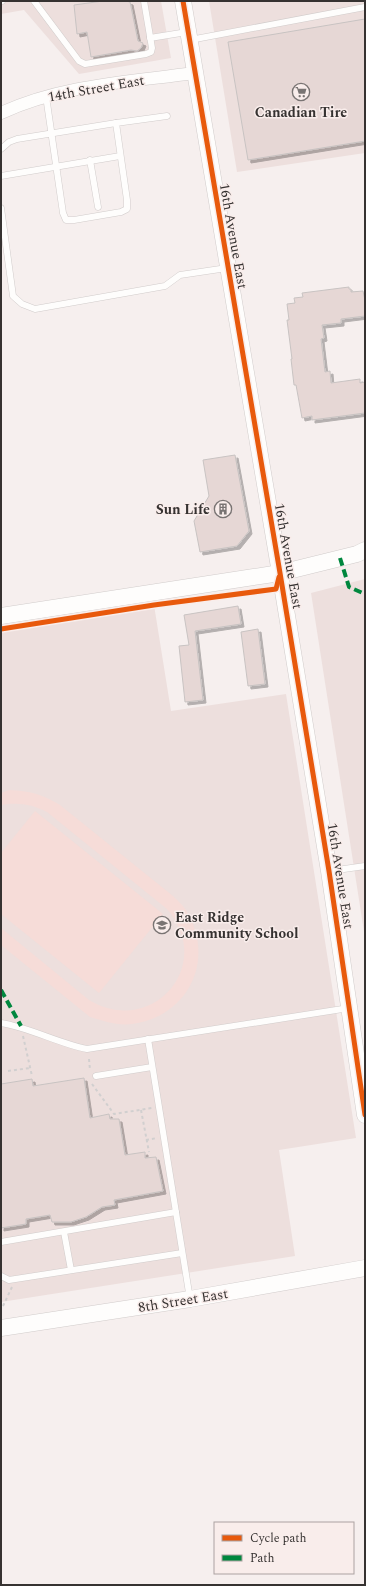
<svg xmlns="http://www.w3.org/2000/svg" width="366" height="1586" font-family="Spectral,serif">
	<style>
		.built { fill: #eddfdd }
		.green { fill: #f6dcd8 }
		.building { fill: #e6d7d5; stroke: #c8c3c2; filter: url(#shadow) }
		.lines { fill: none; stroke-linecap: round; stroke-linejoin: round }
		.lane-casing { stroke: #d1cccb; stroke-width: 7 }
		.street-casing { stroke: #d1cccb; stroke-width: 13 }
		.secondary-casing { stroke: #d1cccb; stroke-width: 17 }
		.path { stroke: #d1cfcf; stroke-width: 2; stroke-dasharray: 3 3; stroke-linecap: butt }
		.lane { stroke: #fefdfc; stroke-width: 6 }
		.street { stroke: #fefdfc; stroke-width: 12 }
		.secondary { stroke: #fefdfc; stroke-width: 16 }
		.quiet { stroke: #00873e; stroke-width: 4; stroke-dasharray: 8 4; stroke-linecap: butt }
		.cycleway-casing { stroke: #f9edeb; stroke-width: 8 }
		.cycleway { stroke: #e8590c; stroke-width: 5 }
		.labels { text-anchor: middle; stroke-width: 3; stroke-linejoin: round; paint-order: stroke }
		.street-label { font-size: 14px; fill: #363231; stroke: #f9edeb }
		.poi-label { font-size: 14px; font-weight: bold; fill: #363231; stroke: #f9edeb }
	</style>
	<defs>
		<filter id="shadow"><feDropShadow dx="3" dy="3" stdDeviation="0" flood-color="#0004"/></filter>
	</defs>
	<rect width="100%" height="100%" fill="#f6efee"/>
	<g class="built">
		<path d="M1 1H161L171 58 79 74 24 10 1 14Z"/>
		<path d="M209 1H365V153L237 172Z"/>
		<path d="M365 579V938L311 593Z"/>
		<path d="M154 605 171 711 286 694 356 1138 279 1150 295 1256 1 1302V629Z"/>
	</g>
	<g class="green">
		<path d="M9 790C30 791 42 794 60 805L173 896C178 901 184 906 187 912 216 961 187 1017 132 1024 118 1026 103 1021 90 1017L1 945V928L89 1000C152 1038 216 965 167 909L47 812C32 804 18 802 1 805V793Z"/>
		<path d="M35 811 163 914 99 993 1 914V853Z"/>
	</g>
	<g class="building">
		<path d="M103 1H126L130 2 138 41 143 43 141 48 137 51 131 50 91 57 87 32 77 34 74 5Z"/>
		<path d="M365 19V141L248 160 228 42Z"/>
		<path d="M349 287V289H351V292L363 291 365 300V316L341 319V323L322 325 324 338 321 339 325 372 330 371 331 383 360 379V383L365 382V413L312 420V416L302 418 296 385H294L291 359H292L287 320H289L287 304 295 303 294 298 303 297 302 293Z"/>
		<path d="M235 455 249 531 237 546 200 552 194 521 209 496 203 460Z"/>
		<path d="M238 606 241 624 195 631 203 700 185 702 179 646 189 645 184 615Z"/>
		<path d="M258 629 265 684 248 686 241 632Z"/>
		<path d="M84 1078 90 1118 109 1114 110 1119H119L125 1155 145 1152V1158L156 1157 163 1191 114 1200 115 1205 102 1207 86 1217 71 1222H52L50 1215 26 1219V1224L1 1228V1084L32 1079 33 1086Z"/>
	</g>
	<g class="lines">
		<defs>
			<g id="lane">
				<path d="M1 1H2"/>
				<path d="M34 1 79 61 85 64 146 54 151 52 152 48 144 1"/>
				<path d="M150 38 187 32"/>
				<path d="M190 40 365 7"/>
				<path d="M46 96 63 213 66 220H74L121 212 127 209V200L116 123 167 116"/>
				<path d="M1 149 9 142 17 139 116 123"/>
				<path d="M90 160 98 207"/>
				<path d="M1 176 120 156"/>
				<path d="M1 208 13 296 22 304 35 309 165 286 180 275 227 268"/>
				<path d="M330 871 365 866"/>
				<path d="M1 1023C31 1028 57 1043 87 1049L349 1008"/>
				<path d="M148 1039 190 1299"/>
				<path d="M96 1076 152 1067"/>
				<path d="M64 1232 71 1270"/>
				<path d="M1 1242 176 1212"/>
				<path d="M1 1276 9 1280 182 1253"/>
			</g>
			<path id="street" d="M1 113C61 85 129 82 194 73"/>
			<g id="secondary">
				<path d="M183 1 280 573 329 871 365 1115"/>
				<path d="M1 616 280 573 357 554 365 550"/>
				<path d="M1 1328 190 1299 365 1268"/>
			</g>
		</defs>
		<use href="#lane" class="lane-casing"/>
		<use href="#street" class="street-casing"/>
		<use href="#secondary" class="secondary-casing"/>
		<g class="path">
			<path d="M23 1036 32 1076"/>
			<path d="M89 1059 90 1070"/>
			<path d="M8 1071 30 1068"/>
			<path d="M92 1084 114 1114 152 1108"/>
			<path d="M141 1110 149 1152"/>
			<path d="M146 1140 157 1138"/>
			<path d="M3 1306 12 1287"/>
		</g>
		<use href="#lane" class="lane"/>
		<use href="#street" class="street"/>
		<use href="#secondary" class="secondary"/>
		<g class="quiet">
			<path d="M340 558 349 587 365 594"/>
			<path d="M1 990 21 1026"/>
		</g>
		<defs>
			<g id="cycleway">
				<path d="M183 1 280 573 329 871 365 1115"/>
				<path d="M1 629 154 605 276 589 279 577"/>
			</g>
		</defs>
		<use href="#cycleway" class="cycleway-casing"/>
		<use href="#cycleway" class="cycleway"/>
	</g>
	<defs>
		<symbol id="supermarket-ring" viewBox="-11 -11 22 22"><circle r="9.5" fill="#f9edeb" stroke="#797473" stroke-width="1.5"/><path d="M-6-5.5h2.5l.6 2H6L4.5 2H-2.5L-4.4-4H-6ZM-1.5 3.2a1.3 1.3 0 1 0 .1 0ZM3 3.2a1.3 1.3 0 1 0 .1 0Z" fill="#797473"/></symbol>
		<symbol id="building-ring" viewBox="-11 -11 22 22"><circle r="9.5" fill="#f9edeb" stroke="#797473" stroke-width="1.5"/><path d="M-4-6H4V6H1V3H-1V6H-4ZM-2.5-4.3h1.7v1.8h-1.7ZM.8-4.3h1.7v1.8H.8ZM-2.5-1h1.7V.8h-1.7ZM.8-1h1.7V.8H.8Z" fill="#797473"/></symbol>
		<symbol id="school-ring" viewBox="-11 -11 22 22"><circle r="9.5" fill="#f9edeb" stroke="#797473" stroke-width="1.5"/><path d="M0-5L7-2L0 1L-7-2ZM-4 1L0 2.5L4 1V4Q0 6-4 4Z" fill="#797473"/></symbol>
	</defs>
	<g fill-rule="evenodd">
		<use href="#supermarket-ring" x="291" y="82" width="20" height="20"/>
		<use href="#building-ring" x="213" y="499" width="20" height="20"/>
		<use href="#school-ring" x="152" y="915" width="20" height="20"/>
	</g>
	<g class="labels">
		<g class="street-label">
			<text transform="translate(96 88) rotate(-10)" y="5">14th Street East</text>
			<text transform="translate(234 236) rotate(80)" y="5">16th Avenue East</text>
			<text transform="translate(289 556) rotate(80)" y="5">16th Avenue East</text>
			<text transform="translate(341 876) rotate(81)" y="5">16th Avenue East</text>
			<text transform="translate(183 1300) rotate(-9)" y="5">8th Street East</text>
		</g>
		<g class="poi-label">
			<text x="301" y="117">Canadian Tire</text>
			<text x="210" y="514" text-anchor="end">Sun Life</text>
			<text x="175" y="922" text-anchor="start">East Ridge<tspan x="175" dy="16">Community School</tspan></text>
		</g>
	</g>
	<rect width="366" height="1586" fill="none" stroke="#363231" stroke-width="4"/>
	<rect x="214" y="1522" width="140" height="52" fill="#f9edeb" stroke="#aba2a1"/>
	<rect x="222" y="1535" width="20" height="6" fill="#e8590c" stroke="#aba2a1"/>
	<text x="250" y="1542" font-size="12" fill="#363231">Cycle path</text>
	<rect x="222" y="1555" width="20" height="6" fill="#00873e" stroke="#aba2a1"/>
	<text x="250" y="1562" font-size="12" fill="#363231">Path</text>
</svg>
